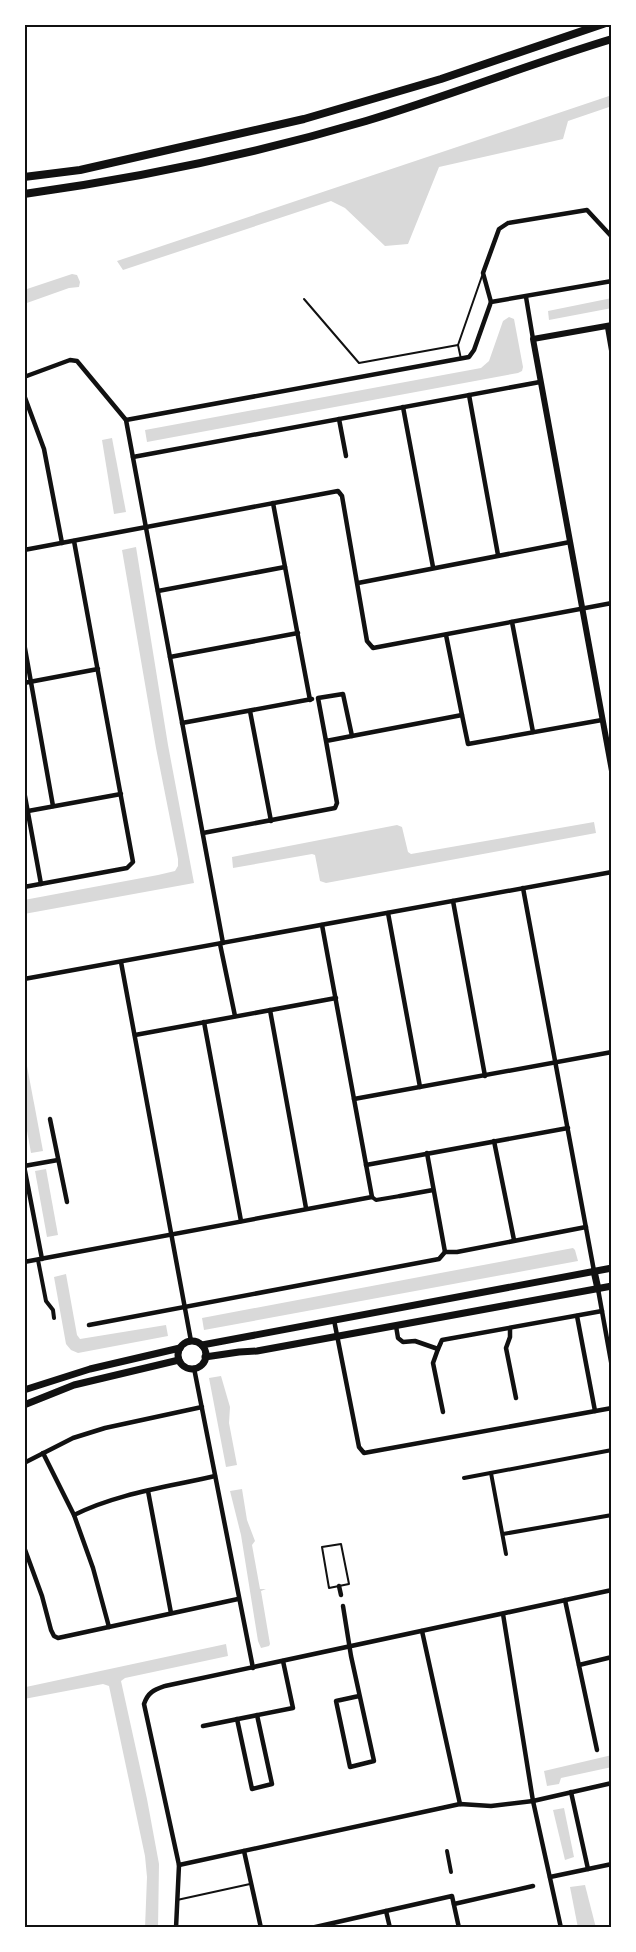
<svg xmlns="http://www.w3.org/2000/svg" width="636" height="1952" font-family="'Roboto Serif',serif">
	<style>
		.water { fill: #d9d9d9 }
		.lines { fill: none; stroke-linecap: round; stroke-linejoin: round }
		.service { stroke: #111; stroke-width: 2 }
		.pedestrian { stroke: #111; stroke-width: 4 }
		.minor { stroke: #111; stroke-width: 4.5 }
		.tertiary { stroke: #111; stroke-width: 6 }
		.secondary { stroke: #111; stroke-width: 7 }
		.motorway { stroke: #111; stroke-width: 8 }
		.neatline { fill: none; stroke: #111; stroke-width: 2 }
	</style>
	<rect width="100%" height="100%" fill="#fff"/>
	<g class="water">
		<path d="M612 95V106L568 121 563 139 439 167 408 244 385 246 345 208 331 201 123 270 117 261Z"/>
		<path d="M72 274 77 275 80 282 79 287 69 288 24 304V290Z"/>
		<path d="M612 298V308L549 320 548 311Z"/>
		<path d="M509 317 514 319 523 367 522 371 518 373 147 442 145 430 481 368 489 361 503 321Z"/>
		<path d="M112 438 126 512 114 514 102 440Z"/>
		<path d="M136 547 168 745 194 883 24 914V900L158 875 175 871 178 866V859L156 748 122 550Z"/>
		<path d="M594 822 596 833 326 883 320 881 315 855 312 854 233 868 232 857 397 825 402 827 408 852 411 854Z"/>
		<path d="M24 1050 43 1151 31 1153 24 1114Z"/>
		<path d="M46 1169 58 1235 47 1237 35 1171Z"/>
		<path d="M573 1248 575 1250 578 1261 204 1330 202 1318Z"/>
		<path d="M66 1274 77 1335 80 1339 166 1325 168 1336 78 1353 71 1350 66 1344 54 1277Z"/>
		<path d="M221 1376 230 1407 229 1423 237 1465 226 1467 209 1378Z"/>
		<path d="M242 1489 247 1520 255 1541 252 1545 260 1589H266L261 1591 270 1644 269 1646 261 1648 258 1641 241 1535 230 1491Z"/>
		<path d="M226 1644 228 1656 125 1678 121 1681 147 1799 159 1864 158 1928H145L147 1877 145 1856 109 1686 103 1684 24 1699V1684L26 1687Z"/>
		<path d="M612 1755V1767L561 1778 559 1784 547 1786 544 1771Z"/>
		<path d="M564 1808 574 1857 565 1860 553 1810Z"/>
		<path d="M585 1885 596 1928H578L570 1887Z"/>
	</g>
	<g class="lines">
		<g class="service">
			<path d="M304 299 359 363 458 345"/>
			<path d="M461 359 458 345 482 276"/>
			<path d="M341 1544 349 1584 329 1588 322 1547Z"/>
			<path d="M177 1900 250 1884"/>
		</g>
		<g class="pedestrian">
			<path d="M372 1197 376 1200 400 1196"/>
			<path d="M38 1260 46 1301 53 1310 54 1318"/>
			<path d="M491 1473 506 1554"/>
			<path d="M464 1478 612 1450"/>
			<path d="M503 1534 612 1515"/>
			<path d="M447 1851 451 1872"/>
		</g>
		<g class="minor">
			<path d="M526 297 533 339"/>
			<path d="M491 302 483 273 499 229 508 223 587 210 612 237"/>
			<path d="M607 326 612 355"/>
			<path d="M24 377 70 360 77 361 126 420 223 943"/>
			<path d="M24 395 44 449 62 543"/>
			<path d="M469 395 498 555"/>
			<path d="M403 407 433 567"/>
			<path d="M339 419 346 456"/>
			<path d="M126 420 469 357 474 350 491 302 612 281"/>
			<path d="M133 457 540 382"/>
			<path d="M273 503 310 700"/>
			<path d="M24 550 338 491 342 496 367 641 373 648 612 603"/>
			<path d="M358 583 570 542"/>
			<path d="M158 591 285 567"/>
			<path d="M512 622 533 732"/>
			<path d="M446 635 462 715"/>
			<path d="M24 643 53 806"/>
			<path d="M170 657 298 633"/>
			<path d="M24 683 98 669"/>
			<path d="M250 711 271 821"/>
			<path d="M182 723 312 699"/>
			<path d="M352 736 462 715 468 744 602 720"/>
			<path d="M24 791 41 884"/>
			<path d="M28 811 121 794"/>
			<path d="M203 833 335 808 337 803 326 741 352 736 343 694 318 698 326 741"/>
			<path d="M24 887 127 868 133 862 74 541"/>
			<path d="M523 888 594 1271"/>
			<path d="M453 901 485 1076"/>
			<path d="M388 913 420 1087"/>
			<path d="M220 944 235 1016"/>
			<path d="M121 962 191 1341"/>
			<path d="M24 979 612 872"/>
			<path d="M270 1010 306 1208"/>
			<path d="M204 1022 241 1221"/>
			<path d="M135 1035 336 998"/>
			<path d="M354 1099 612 1052"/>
			<path d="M50 1119 67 1202"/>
			<path d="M494 1141 514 1240"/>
			<path d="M427 1153 445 1252"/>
			<path d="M366 1165 568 1128"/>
			<path d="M24 1166 42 1259"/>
			<path d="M24 1166 58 1160"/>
			<path d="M400 1196 433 1190"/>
			<path d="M24 1262 372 1197 322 925"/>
			<path d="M598 1289 612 1367"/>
			<path d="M577 1316 595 1411"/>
			<path d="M334 1320 359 1447 364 1453 612 1408"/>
			<path d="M89 1325 439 1259 445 1252H457L586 1227"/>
			<path d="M396 1326 398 1338 403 1342 415 1341 438 1349 442 1340 602 1311"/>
			<path d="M510 1329V1337L506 1348 516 1398"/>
			<path d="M438 1349 433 1363 443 1412"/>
			<path d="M194 1368 253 1668"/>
			<path d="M43 1453 74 1515 93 1568 109 1627"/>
			<path d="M24 1463 73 1438 105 1428 202 1407"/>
			<path d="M148 1491 171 1613"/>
			<path d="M74 1515C118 1493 168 1487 215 1476"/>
			<path d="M24 1547 42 1596 51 1630 54 1636 58 1638 238 1599"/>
			<path d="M339 1586 341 1595"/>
			<path d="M565 1600 597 1750"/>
			<path d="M343 1606 351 1656 374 1761 350 1767 336 1701 359 1696"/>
			<path d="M503 1614 533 1801 561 1928"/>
			<path d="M422 1631 460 1804"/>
			<path d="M579 1665 612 1657"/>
			<path d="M237 1719 252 1789 272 1784 257 1715"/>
			<path d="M203 1726 293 1708 283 1661"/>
			<path d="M571 1792 588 1869"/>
			<path d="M244 1851 261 1928"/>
			<path d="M179 1865 460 1804 491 1806 533 1801 612 1783"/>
			<path d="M550 1877 612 1864"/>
			<path d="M454 1904 533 1886"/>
			<path d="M386 1911 390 1928"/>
			<path d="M176 1928 179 1865 144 1704C148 1692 154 1690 165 1686L612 1590"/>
			<path d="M311 1928 452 1896 459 1928"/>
		</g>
		<path class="tertiary" d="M612 325 533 339 612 771"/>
		<g class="secondary">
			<path d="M594 1271 598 1289"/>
			<circle cx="192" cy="1355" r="14"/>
			<path d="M202 1345 612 1268"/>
			<path d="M205 1357 239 1352 257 1351 612 1286"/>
			<path d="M24 1390 90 1369 180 1348"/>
			<path d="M24 1405 74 1385 179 1360"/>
		</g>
		<g class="motorway">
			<path d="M24 177 80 170 304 119 441 79 603 24"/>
			<path d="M24 194C139 178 254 154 366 121 449 96 529 64 612 39"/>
		</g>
	</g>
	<rect width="636" height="1952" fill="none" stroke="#ffffff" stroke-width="51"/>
	<rect x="26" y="26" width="584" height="1900" class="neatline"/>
</svg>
